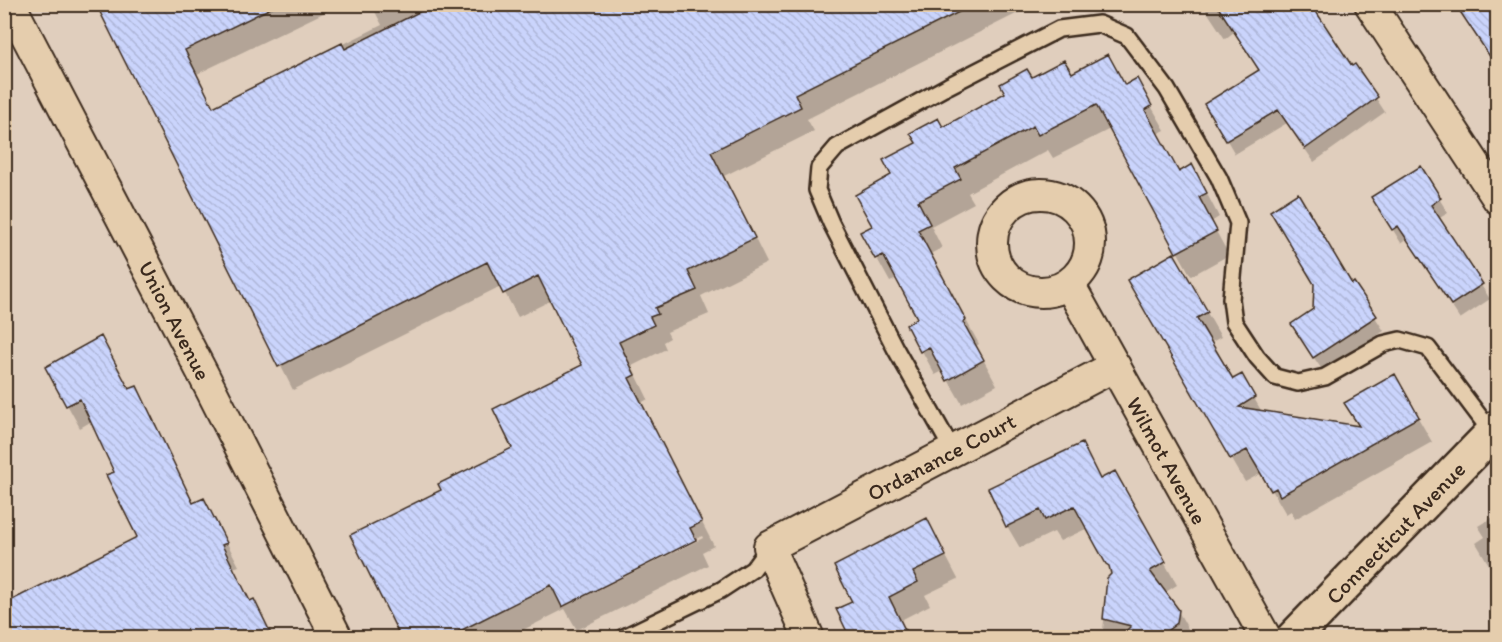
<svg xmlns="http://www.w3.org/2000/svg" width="1502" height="642" font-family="Itim,sans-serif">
<defs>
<pattern id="building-back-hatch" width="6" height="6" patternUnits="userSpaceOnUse" patternTransform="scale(1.5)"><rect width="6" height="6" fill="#cad4fc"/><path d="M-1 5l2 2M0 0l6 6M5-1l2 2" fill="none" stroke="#aeb6d8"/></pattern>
</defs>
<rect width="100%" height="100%" fill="#e0cebd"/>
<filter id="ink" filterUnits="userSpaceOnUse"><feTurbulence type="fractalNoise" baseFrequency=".0167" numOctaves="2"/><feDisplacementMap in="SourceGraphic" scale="12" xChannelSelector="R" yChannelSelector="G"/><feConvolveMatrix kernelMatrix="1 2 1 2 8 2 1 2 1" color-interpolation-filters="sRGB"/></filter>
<g filter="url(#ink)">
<path fill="#0003" fill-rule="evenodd" d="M97,4H342L197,74L214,108L382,25L371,4H1036L807,119L814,131L724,176L767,263L701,296L709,314L667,332L670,338L663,342L666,349L632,366L648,399L641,403L714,546L702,552L708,565L577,630L565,609L507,638H403L443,490L514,448L584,366L552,300L518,317L501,286L293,390ZM702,536L703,538L562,608V605Z
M1202,4H1309L1352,68L1355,66L1385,112L1314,162L1287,123L1235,154L1206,105L1260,71L1234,32L1225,39Z
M1463,4H1498V68L1459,7Z
M1071,75L1125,87L1150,104L1165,130L1157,134L1179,173L1205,190L1219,217L1211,222L1229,255L1191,276L1110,129L1053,158L1048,150L968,193L974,203L931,226L942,248L930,254L979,344L976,346L997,385L962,404L943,371L935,375L908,325L919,318L897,279L890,282L863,233L874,227L893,176L943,129L1031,79Z
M1420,168L1448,213L1438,219L1490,299L1460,319L1407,239L1401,243L1382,212Z
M1174,255L1221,337L1210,343L1232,381L1241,376L1262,412L1360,427L1394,376L1432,442L1295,519L1291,511L1286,514L1262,473L1245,482L1129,280Z
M1351,286L1375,317L1384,331L1323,371L1301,339Z
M47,368L129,391L137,387L149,410L194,504L216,522L239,566L233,568L251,602L273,638H4L139,538L116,472L92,421L80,428Z
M1082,445L1101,480L1114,473L1177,585L1164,593L1178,611L1191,634V638H1102L1109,578L1112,572L1088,528L1060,541L1054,532L1020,548L1007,526Z
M1498,514V580L1476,543L1485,537L1478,526Z
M927,520L958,579L925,595L930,605L901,620L910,638H852L854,602Z"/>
<path fill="url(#building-back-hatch)" stroke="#3b2a1e" stroke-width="1.5" d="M96,4H279L185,50L213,107L342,43L345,49L435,4H975L795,94L801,107L711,152L755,238L688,271L697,290L655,308L658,314L650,317L654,325L619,342L635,375L629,378L702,522L690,528L696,540L562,607L551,585L446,638H401L350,535L441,490L438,484L512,448L493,409L582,365L538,276L503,294L487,262L278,367Z
M1216,4H1311L1352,66L1355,64L1378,97L1305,149L1278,110L1226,141L1204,104L1259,70Z
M1455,4H1497V67Z
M1108,54L1125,85L1137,78L1152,106L1145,110L1179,172L1192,164L1207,193L1199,197L1217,231L1176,253L1096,105L1038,135L1033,126L955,168L961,179L918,201L930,224L918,230L966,320L963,322L984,360L947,381L929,347L920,352L906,325L917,318L883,255L875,259L860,232L872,226L855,195L891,175L883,160L916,143L910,133L938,118L943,127L1005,93L1000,84L1027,69L1032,77L1064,60L1072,73Z
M1421,166L1441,198L1431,205L1483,284L1451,305L1398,226L1392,230L1371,197Z
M1298,193L1352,284L1354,282L1377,316L1313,358L1291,324L1313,309L1314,284L1270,211Z
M1174,253L1208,312L1197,318L1233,379L1242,374L1255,397L1239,407L1359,426L1344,403L1395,374L1419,417L1280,496L1276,488L1271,491L1247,450L1230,459L1127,280Z
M101,336L129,389L137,386L193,503L204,498L227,543L222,545L250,601L254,599L273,638H4V604L137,537L106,475L114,472L80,399L66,406L45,367Z
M1082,443L1100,479L1115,471L1166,562L1150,571L1179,610L1177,623L1158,638H1119L1131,626L1103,619L1107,578L1111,574L1109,566L1106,564L1074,506L1045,520L1040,510L1006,527L988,488Z
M927,518L946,556L913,572L918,582L889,597L909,638H850L836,609L852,602L834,566Z"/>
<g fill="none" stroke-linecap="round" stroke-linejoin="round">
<g stroke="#3b2a1e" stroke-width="20">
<path id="lane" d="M953,451L895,348L831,223L817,190L819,168L837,147L948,86L1059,29L1099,24L1127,36L1167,89L1219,178L1238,223L1231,299L1234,322L1257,357L1275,377L1298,383L1325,377L1383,344L1400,340L1428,348L1492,433
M622,638L721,590L753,569L769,547"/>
</g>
<g stroke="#3b2a1e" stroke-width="34">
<g id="street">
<path id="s1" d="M10,4L204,376L337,638"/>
<path d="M1370,4L1498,199"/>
<circle cx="1041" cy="243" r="49"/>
<path id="s2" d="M1069,284L1266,638"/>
<path id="s3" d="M809,638L769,547L1115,366"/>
</g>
</g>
<g stroke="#3b2a1e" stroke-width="38">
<g id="secondary">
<path id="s4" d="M1293,638L1498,427"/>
</g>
</g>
<use href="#lane" stroke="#e5cdad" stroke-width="15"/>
<use href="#street" stroke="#e5cdad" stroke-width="30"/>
<use href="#secondary" stroke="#e5cdad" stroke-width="33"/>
</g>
</g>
<g text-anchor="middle" stroke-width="5" stroke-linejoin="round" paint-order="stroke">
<g font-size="22" fill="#3b2a1e" stroke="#e5cdad">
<text dy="8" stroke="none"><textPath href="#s1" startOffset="357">Union Avenue</textPath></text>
<text dy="8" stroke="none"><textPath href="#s3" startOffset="294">Ordanance Court</textPath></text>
<text dy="8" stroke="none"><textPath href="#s2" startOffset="202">Wilmot Avenue</textPath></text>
<text dy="8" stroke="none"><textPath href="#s4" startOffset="147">Connecticut Avenue</textPath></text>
</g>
</g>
<rect width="1502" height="642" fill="none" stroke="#e5cdad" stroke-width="24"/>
<rect x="12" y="12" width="1478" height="618" fill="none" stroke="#3b2a1e" stroke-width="2" filter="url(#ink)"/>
</svg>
